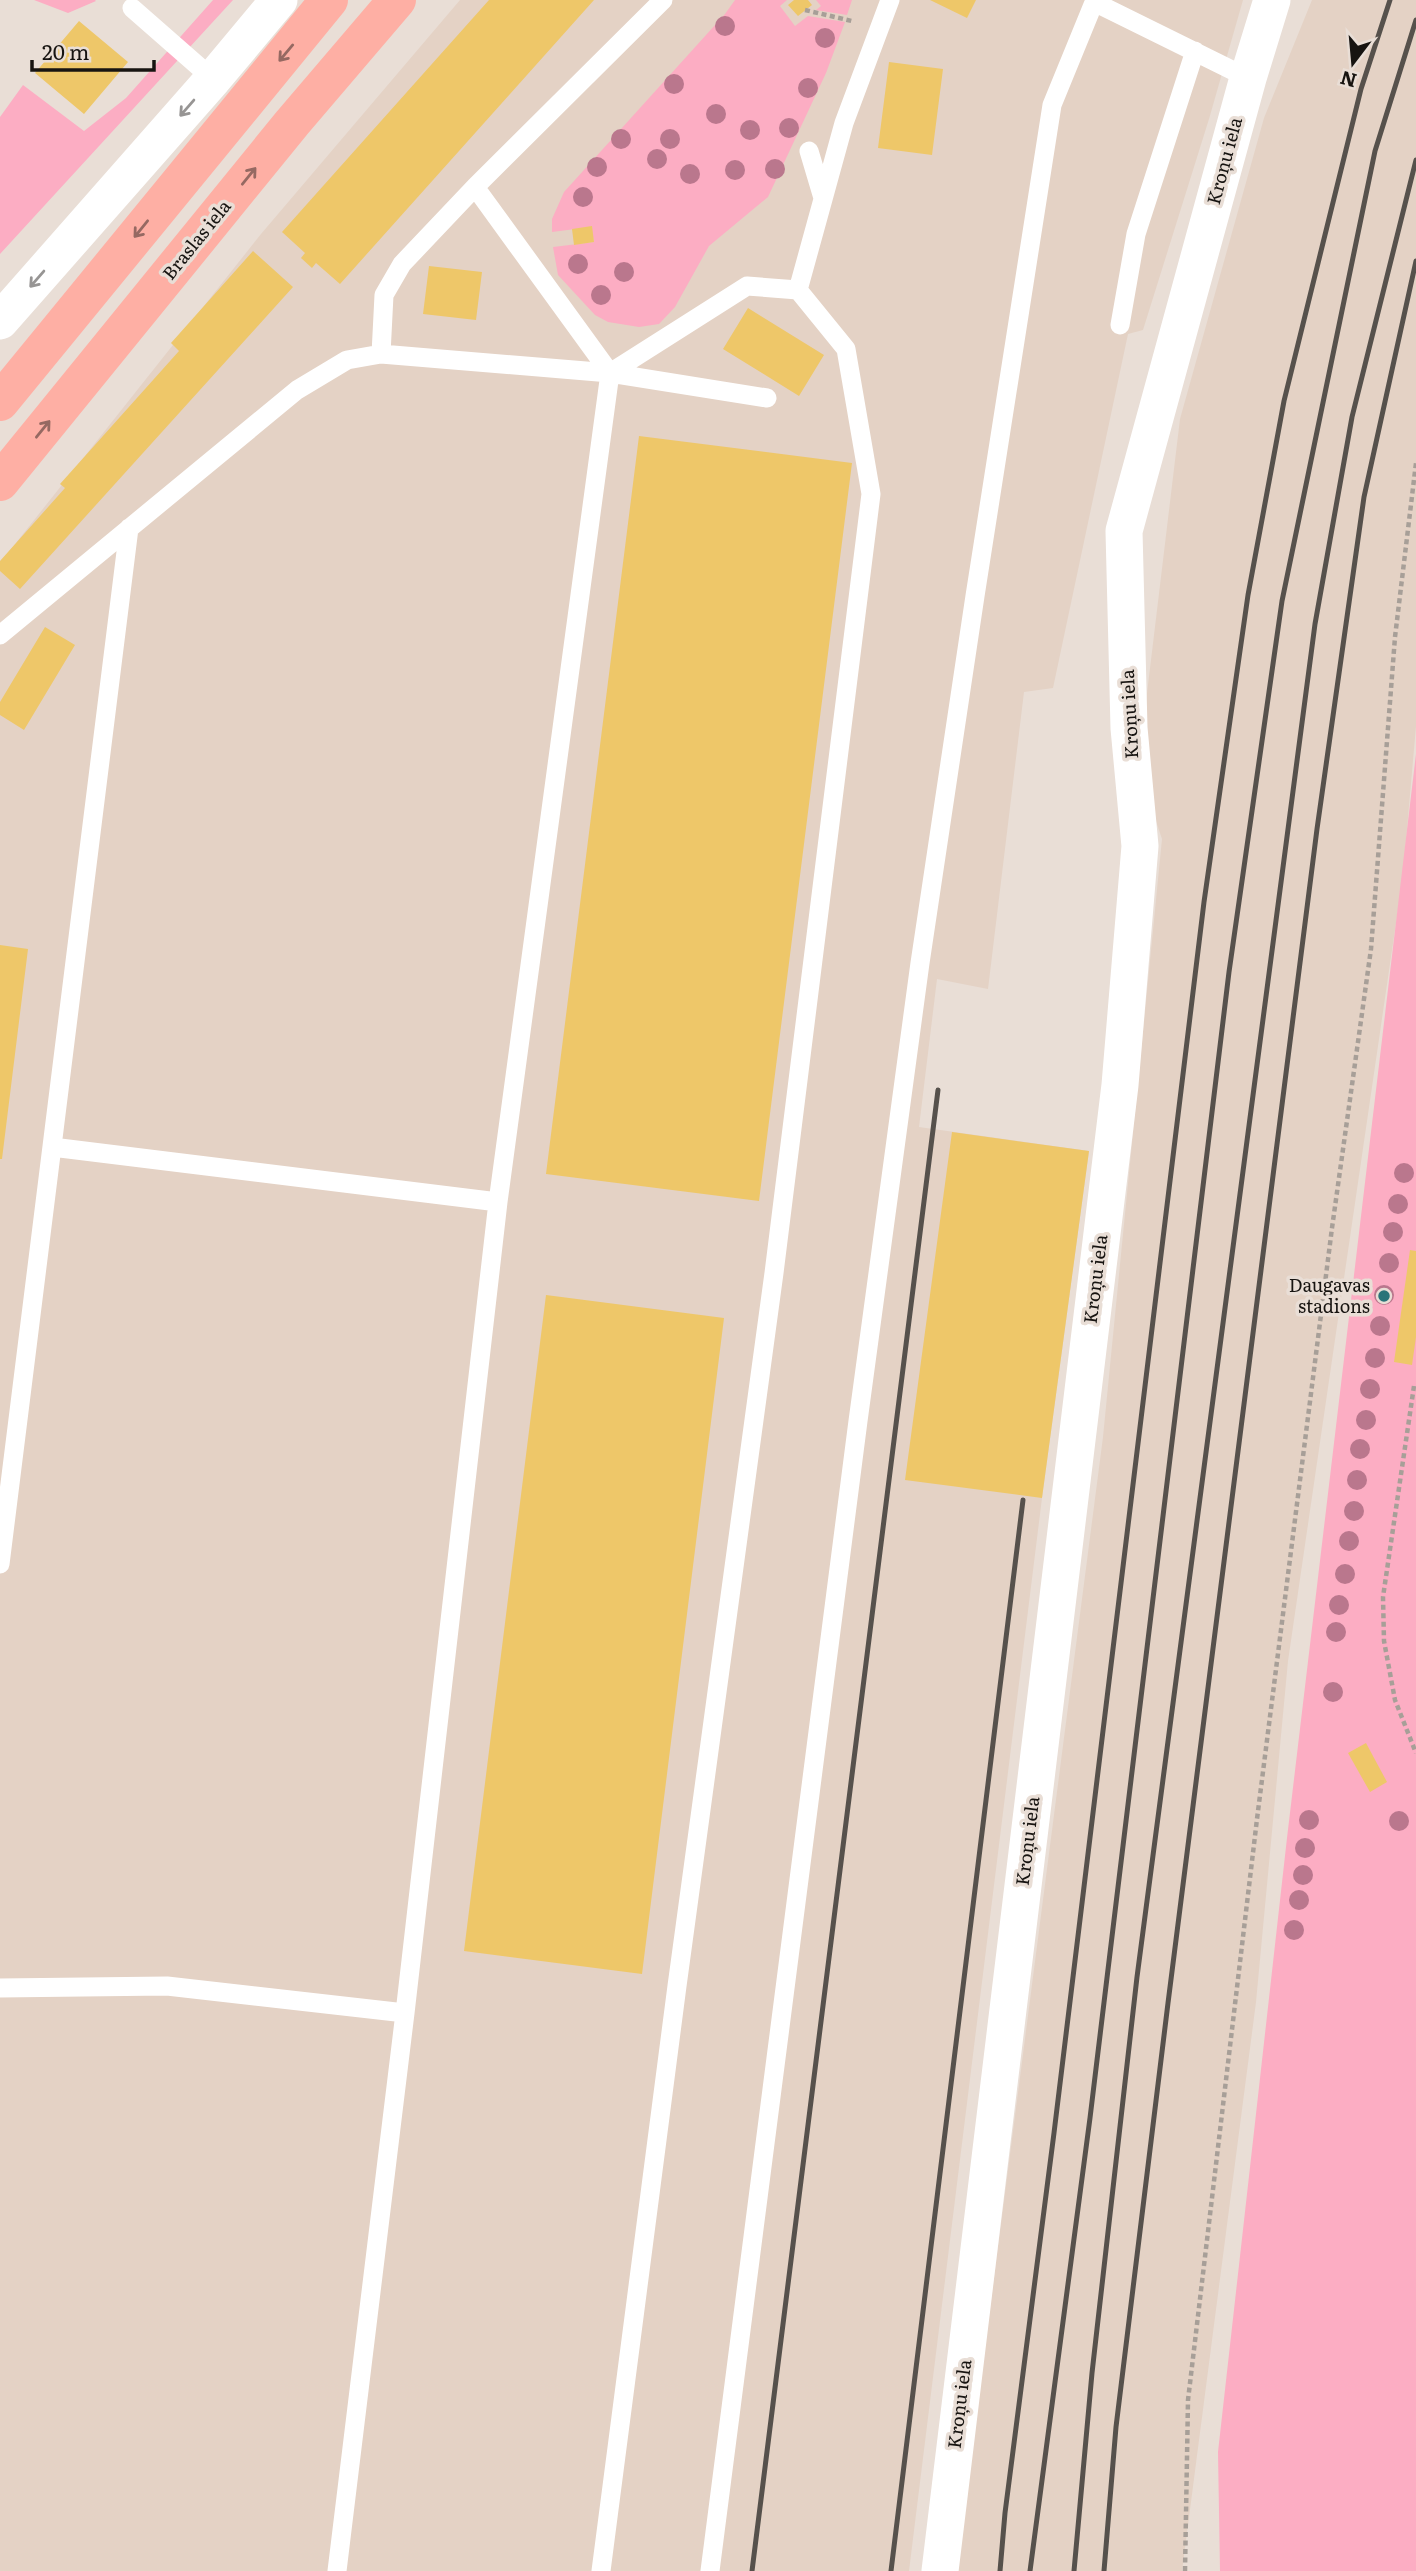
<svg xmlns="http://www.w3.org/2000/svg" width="1416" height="2571" font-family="Literata,serif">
<rect width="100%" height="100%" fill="#e9ded6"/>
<path fill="#e4d2c5" d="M460,0H1243L1209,119L1143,330L1128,334L1053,688L1024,692L988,989L937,979L919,1127L1089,1151L1042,1498L909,2571H0V563L261,234Z
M1312,0H1416V726L1403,875L1288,1661L1256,2002L1182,2571H956L1103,1437L1162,839L1138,768L1180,419L1264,118Z"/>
<path fill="#fcadc3" d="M34,0H95L96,1L68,13Z
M213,0H233L0,254V117L23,85L84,131L126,98Z
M735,0H787L780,6L795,26L808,16L845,22L826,73L768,197L709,246L675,307L659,324L639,327L608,322L595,315L558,275L553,247L594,242L591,227L552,232V219L564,192L725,14Z
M816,0H852L847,15L816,10L821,6Z
M1416,754V2571H1220L1218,2452L1287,1838Z"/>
<path fill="#eec769" d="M489,0H594L340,284L316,263L312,268L301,258L305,253L282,232Z
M794,0H808L812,5L798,16L788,5Z
M930,0H976L967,18Z
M79,21L128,62L84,114L35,73Z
M889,62L943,69L932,155L878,148Z
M592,226L594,242L574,245L572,229Z
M253,251L293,287L20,589L0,571V561L65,488L60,484L179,351L171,343Z
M429,266L482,272L476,320L423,314Z
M748,308L824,355L799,396L723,349Z
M639,436L852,463L759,1201L546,1174Z
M45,627L75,645L24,730L0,715V702Z
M0,945L28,949L2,1159H0Z
M952,1132L1089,1151L1042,1498L905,1480Z
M1410,1250L1416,1251V1337L1412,1365L1394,1362Z
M546,1295L724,1318L642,1974L464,1951Z
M1366,1743L1387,1782L1370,1792L1348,1753Z"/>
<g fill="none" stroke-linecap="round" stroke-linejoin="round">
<path stroke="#a79f98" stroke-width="4.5" stroke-dasharray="5 3.5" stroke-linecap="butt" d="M805,10L852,21
M1414,1386L1383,1597L1384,1641L1395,1700L1416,1753
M1185,2571L1188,2400L1257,1819L1332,1228L1371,949L1395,637L1416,463"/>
<path stroke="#fff" stroke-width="19" d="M1094,2L1248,78
M132,8L213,79
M809,151L823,198
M1120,325L1136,234L1195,51
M381,354L610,373L767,398
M610,373L747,286L798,290
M0,635L297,390L347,360L381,354L384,295L402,264L475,187L663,0
M52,1147L498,1202
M0,1564L129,528
M0,1988L167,1986L405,2013
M337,2571L405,2013L498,1202L610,373L475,187
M601,2571L677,1986L774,1273L871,494L846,349L798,290L844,123L890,0
M710,2571L858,1421L920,963L975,596L1052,105L1095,0"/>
<path stroke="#fff" stroke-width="37" d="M0,321L213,79L279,0
M940,2571L1120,1085L1140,846L1129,728L1124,531L1248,78L1272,0"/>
<path stroke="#feafa4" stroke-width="38" d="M0,402L329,0
M0,482L292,123L397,0"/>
<path stroke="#56514c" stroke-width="5" d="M752,2571L938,1090
M891,2571L1023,1500
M1000,2571L1005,2513L1054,2133L1204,902L1248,595L1284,401L1361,89L1390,0
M1030,2571L1090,2118L1229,972L1282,601L1375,151L1416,20
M1074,2571L1092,2373L1137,1977L1315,624L1352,417L1416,160
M1104,2571L1116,2427L1168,2003L1317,829L1364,497L1416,261"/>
</g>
<g fill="#ba778d">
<circle cx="725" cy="26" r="10"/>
<circle cx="825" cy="38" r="10"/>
<circle cx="674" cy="84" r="10"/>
<circle cx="808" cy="88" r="10"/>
<circle cx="716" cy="114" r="10"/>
<circle cx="789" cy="128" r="10"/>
<circle cx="750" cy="130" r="10"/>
<circle cx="621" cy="139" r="10"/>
<circle cx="670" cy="139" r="10"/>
<circle cx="657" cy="159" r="10"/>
<circle cx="597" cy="167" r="10"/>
<circle cx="775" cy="169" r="10"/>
<circle cx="735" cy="170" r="10"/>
<circle cx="690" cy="174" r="10"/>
<circle cx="583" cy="197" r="10"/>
<circle cx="578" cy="264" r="10"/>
<circle cx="624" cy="272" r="10"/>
<circle cx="601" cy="295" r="10"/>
<circle cx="1404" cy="1173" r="10"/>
<circle cx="1398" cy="1204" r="10"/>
<circle cx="1393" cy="1232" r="10"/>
<circle cx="1389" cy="1263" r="10"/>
<circle cx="1384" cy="1295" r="10"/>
<circle cx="1380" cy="1326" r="10"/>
<circle cx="1375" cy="1358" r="10"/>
<circle cx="1370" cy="1389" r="10"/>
<circle cx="1366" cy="1420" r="10"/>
<circle cx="1360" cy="1449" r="10"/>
<circle cx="1357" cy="1480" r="10"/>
<circle cx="1354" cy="1511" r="10"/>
<circle cx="1349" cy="1541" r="10"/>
<circle cx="1345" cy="1574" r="10"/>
<circle cx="1339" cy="1605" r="10"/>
<circle cx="1336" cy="1632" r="10"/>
<circle cx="1333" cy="1692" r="10"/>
<circle cx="1309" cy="1820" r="10"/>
<circle cx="1399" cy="1821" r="10"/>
<circle cx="1305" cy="1848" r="10"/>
<circle cx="1303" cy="1875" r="10"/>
<circle cx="1299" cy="1900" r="10"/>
<circle cx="1294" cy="1930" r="10"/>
</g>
<defs><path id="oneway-shaft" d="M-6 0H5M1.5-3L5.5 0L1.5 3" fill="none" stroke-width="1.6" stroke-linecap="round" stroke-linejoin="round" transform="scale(1.75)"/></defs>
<g stroke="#966962">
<use href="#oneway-shaft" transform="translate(286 53) rotate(130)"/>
<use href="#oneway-shaft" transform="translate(249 176) rotate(-51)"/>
<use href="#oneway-shaft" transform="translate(141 229) rotate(129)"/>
<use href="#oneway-shaft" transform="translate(43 429) rotate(-51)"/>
</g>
<g stroke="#979594">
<use href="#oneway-shaft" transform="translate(187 108) rotate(131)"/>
<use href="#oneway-shaft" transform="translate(37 279) rotate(131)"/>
</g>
<circle fill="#297378" stroke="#e9ded6" stroke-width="2.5" cx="1384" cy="1296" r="7"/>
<g text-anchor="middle" stroke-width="7" stroke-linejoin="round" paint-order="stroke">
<g font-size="18" fill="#171411" stroke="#e9ded6">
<text transform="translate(1225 161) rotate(-75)" y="6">Kroņu iela</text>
<text transform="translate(197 240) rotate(-51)" y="6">Braslas iela</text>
<text transform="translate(1130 714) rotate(-93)" y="6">Kroņu iela</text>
<text transform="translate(1096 1279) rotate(-83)" y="6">Kroņu iela</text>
<text transform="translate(1028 1841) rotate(-83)" y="6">Kroņu iela</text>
<text transform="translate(960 2404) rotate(-83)" y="6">Kroņu iela</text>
</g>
<g font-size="18" fill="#171411" stroke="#e9ded6" text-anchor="end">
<text x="1370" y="1292">Daugavas<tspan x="1370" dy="21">stadions</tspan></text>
</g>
</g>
<g transform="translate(1353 63) rotate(196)" stroke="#e9ded6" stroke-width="5" paint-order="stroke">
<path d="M0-5L12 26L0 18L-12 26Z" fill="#171411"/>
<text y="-10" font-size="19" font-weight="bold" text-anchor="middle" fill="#171411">N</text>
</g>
<path d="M32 60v10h122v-10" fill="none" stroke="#171411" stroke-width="3.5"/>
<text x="42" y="60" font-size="21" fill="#171411" stroke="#e9ded6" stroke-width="5" paint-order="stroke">20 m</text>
</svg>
